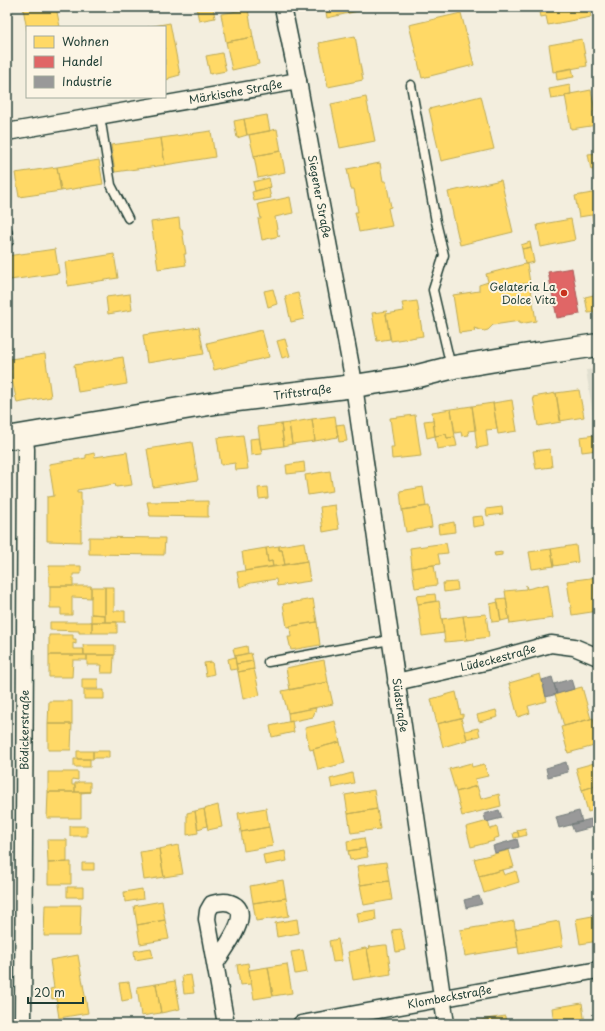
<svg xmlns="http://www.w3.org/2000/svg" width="605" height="1031" font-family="'Playpen Sans',sans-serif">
<rect width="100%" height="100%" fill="#f3eede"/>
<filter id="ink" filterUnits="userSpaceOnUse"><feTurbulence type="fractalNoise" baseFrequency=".025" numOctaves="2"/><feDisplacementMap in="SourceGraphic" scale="8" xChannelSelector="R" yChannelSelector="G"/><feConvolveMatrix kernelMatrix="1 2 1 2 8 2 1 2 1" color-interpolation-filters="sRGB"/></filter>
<g filter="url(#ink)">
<path fill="#e1dfd0" d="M598,369V448L586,370Z"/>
<path fill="#ffd966" stroke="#bcaa57" d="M27,7H56L60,27H27V30L23,8Z
M196,7H213L215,18L199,21Z
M325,7H376L327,18Z
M539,7H589L591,17L548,25L546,16L541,17Z
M248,9L253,37L226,42L221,14Z
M461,13L474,65L422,78L409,25Z
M170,23L180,75L169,78V79L165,80V27H148Z
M355,36L363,80L328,87L319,43Z
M253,37L259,64L232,70L226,42Z
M582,39L587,66L553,72L549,45Z
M222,53L226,71L210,74L206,56Z
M572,68L574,77L557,80L556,71Z
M570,85L571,94L565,95V97L551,99L549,89Z
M591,90L595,111L593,112L595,124L597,125L571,129L565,95Z
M481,96L494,149L441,161L429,109Z
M366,97L375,141L340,148L331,104Z
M267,115L270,131L247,135L244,119Z
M244,119L247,135L237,138L234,121Z
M277,129L281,151L254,156L249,135Z
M211,131L215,157L165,165L161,138Z
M161,138L165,165L115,172L111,145Z
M281,151L285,172L258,178L254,156Z
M598,153V186L597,187L593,169L591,170L588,154Z
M99,160L103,184L61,191L57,167Z
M380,163L383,181H386L391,207L388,208L392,226L359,232L355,212H358L354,189H351L347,169Z
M57,167L61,191L19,197L15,173Z
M269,178L271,187L255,191L253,182Z
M501,180L513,232L460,245L448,192Z
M271,187L269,189L271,198L254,201L252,192Z
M598,192V214L579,217L575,196Z
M290,197L293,213L275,217L278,236H280L262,240L258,219H261L258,204Z
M598,214V220L593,221L592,215Z
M179,218L180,229H182L186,254H184L186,265L158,269L151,222Z
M571,219L575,240L541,247L537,225Z
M530,242L531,247L522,249L521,245Z
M531,247L534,262L525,264L522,249Z
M55,249L59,273L10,280L7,256Z
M114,254L118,278L68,286L65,262Z
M525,264H527L530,283L490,289L486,274Z
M488,282L490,289L530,283L536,321L520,324V321L493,325L488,330L484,331L474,328L475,331L459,333L453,295L479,291V285Z
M273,289L277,304L268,307L264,291Z
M298,293L304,319L291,322L285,296Z
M130,294L132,310L108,314L106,297Z
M598,294V312L588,313L585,297Z
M417,301L423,336L391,341L386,314L404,311L402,303Z
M387,311L386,314L390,339L377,341L372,313Z
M199,327L204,354L147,363L143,335Z
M262,330L269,357L214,370L207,343Z
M285,339L290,356L282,358L277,341Z
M45,354L51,397L17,403L10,370L12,369L10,359Z
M123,357L127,384L78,392L74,365Z
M579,390L584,417L560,421L556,393Z
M556,393L561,422L538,426L533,397Z
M512,400L517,431L498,434L493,403Z
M493,403L497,429L486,430L488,446L477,448L472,406Z
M472,406L476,430L468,431L469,435L462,436L461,432L455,433L451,409Z
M451,409L455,437L447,438L446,434L435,436L432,412Z
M415,415L421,456L392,459L391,447H394L390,418Z
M335,416L338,437L315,441L312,419Z
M312,419L315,441L292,444L289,423Z
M433,420L435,436L427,438L424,421Z
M289,423L292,444L284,446L281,424Z
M281,424L284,446L261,449L258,427Z
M344,424L347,441L339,442L336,425Z
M446,434L447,438L455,437L457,446L437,449L435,436Z
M243,435L248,469L236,470L235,463L221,465L217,438Z
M595,435L598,450L582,452L580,437Z
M259,438L262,454L251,455L250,439Z
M192,442L198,480L153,487L147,449Z
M550,449L552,467L536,469L533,451Z
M127,452L132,485L116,487L115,484L77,490V492H81V542L47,541V497L54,496L49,464L86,458V455L94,453L95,457Z
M304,462L305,472L287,474L286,465Z
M330,471L333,491L308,495L305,475Z
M267,487L268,498L259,499L258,488Z
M423,487L426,506L402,510L400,491Z
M208,501V517L150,516L147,502Z
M335,505L339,529L323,532L320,507Z
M429,506L432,527L406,532L402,510Z
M502,507L503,514L487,516L486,509Z
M483,516L485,525L473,527L472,517Z
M454,522L455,532L439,534L438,525Z
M89,537L165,538L164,555L89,554Z
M304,542L307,561L285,565L282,550H279V546Z
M446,543L448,553L438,554L440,564L412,568L410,548Z
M576,545L578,562L554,566L551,549Z
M279,546V550H282L285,565L273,567L272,561L268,562L266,548Z
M266,548L268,562L272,561L273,567L245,571L242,552Z
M551,549L554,566L532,569L529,552Z
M502,552V555L495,556L494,553Z
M307,561L310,581L277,586L276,579L251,583L240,587L237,572Z
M434,565L437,585L415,588L412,568Z
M49,566H81V574H73V586H49Z
M598,577V611L572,615L567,581Z
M457,582L458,590L444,592L443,583Z
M548,584L553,618L510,624L505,591L526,589V585L527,589Z
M50,586H91V598L72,597V615H61V608H50Z
M91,587H105V615L91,614Z
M105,587H114V611H125V622H105Z
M435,594L436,601L418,604L416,596Z
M506,598L509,619L501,621L497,599Z
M313,599L317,622L287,627L283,604Z
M439,601L444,633L422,636L418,604Z
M498,602L501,621L492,622L490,604Z
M91,614L105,615V622H91Z
M486,614L489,637L467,640L463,616Z
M463,616L467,640L445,642L442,619Z
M50,622H92V633H79V631L50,630Z
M92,622H117V633H92Z
M317,622L320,645L291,650L288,637H291L290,626Z
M49,635H73V639H76V644L73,643V649H84V655H49Z
M83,645H115V655H84Z
M247,646L248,653L235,656L233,649Z
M251,653L253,661L236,664L235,656Z
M49,655H87V660H73L72,677H49Z
M87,655H114L113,673H101L102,665H87Z
M235,657L237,669L230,670L228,659Z
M324,660L328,682L290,690L286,668Z
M253,661L254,669L238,672L236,664Z
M212,662L214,674L206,676L204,663Z
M254,669L260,695L243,699L238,672Z
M540,674L547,701L528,706L530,713L518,717L509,683Z
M82,679H98V689H82Z
M328,682L333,704L288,713L282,691Z
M582,687L591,719L564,726L555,694Z
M84,690H104V699H84Z
M456,692L461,715L463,714V717L437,724L431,699Z
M49,701H72V724H48Z
M316,708L313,717L289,722L288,713Z
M496,710L498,717L479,722L477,715Z
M461,718L467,740L443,747L437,724Z
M593,718L598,735V745L568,753L561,727Z
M292,721L294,732L272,737L270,726Z
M335,721L340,742L310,750L305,728Z
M48,724H72L71,750H48Z
M478,728L480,736L467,739L465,731Z
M340,742L345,763L318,770L313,749Z
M77,751H93V759H77Z
M93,751H109V758H93Z
M74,759H90V767H74Z
M598,762V785L582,790L576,768Z
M471,763L472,767L484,764L488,776L475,779L477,786L456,792L449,769Z
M48,772H78V780L72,779V785H75V792H48Z
M352,773L354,783L332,788L330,779Z
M78,782H90V792H75V783H78Z
M598,785V809L588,812L582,790Z
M477,786L481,799L499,794L501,806L462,816L456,792Z
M374,790L377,809L348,814L345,795Z
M48,792H90L81,793V818H47Z
M218,805L222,827L208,830L204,809Z
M266,808L269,827L241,832L238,813Z
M204,809L207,826L198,829L195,811Z
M377,809L380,829L351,833L348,814Z
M195,811L198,833L187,835V813Z
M488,821L490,829L497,827L499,837L493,839L494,841L471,847L466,827Z
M70,826H87V836H70Z
M269,827L273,846L244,851L241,832Z
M525,828L527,835L519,837L517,830Z
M518,832L519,837L514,838L513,833Z
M364,838L366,848L348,851L347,841Z
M47,840H67V862L48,863Z
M178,845L183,874L164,877L159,849Z
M366,848L368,857L350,860L348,851Z
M159,849L164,877L144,880L140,852Z
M509,850L514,867L479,876L474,859Z
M285,851L287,861L265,865L263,855Z
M71,862V884H48V863Z
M386,862L389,881L360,885L357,866Z
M82,863H94V870H82Z
M502,870L504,875L516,871L519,882L484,893L479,876Z
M283,880L286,898L253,903L250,886Z
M389,881L392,900L364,905L360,885Z
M67,887H83V897H67Z
M142,889L143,899L125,902L124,892Z
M286,898L289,916L256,921L253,903Z
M162,901L165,920L137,925L134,906Z
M45,905H81L80,936H44Z
M375,910L376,920L359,923L357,913Z
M598,915V941L580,944L576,919Z
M297,919L299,933L277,937L275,923Z
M165,920L169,939L140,944L137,925Z
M514,921L518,947L465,956L460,930Z
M559,921L563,946L519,954L515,929Z
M401,929L405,950L396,952L392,930Z
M338,939L342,961L333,962L329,941Z
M384,945H387L391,974L372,977L367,949L370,948L369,947Z
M151,948L153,957L135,960L134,951Z
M365,948L367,949L372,977L353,980L348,952Z
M303,950L307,972L295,974L291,952Z
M78,955L88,1013L59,1018L56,998L52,999L50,989L54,988L50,960Z
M248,963L251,984L240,985L237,965Z
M287,964L292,993L273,996L268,967Z
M268,967L273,996L254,999L249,970Z
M191,975L194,993L184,994L182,976Z
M175,981L180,1009L161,1013L156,984Z
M129,982L132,999L122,1001L119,983Z
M156,984L161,1013L141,1016L137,987Z
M582,1003L585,1024H554L552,1008Z
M505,1016L506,1024H475L474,1021Z"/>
<path fill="#e06666" stroke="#a65a57" d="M572,268L580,314L557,318L548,272Z"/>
<path fill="#999" stroke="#747d7b" d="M552,677L557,694L546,697L542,680Z
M571,679L574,689L557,694L554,684Z
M566,762L568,772L548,777L546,768Z
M499,810L502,818L486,822L484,814Z
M579,811L582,822L559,828L556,817Z
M591,819L593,827L574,832L571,824Z
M517,839L519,847L495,853L493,846Z
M479,896L482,904L466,908L464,900Z"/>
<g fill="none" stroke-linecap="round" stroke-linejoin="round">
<g stroke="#1f3d34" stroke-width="11">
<path id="lane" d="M411,85L436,222L444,255L433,290L451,367
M100,116L111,185L128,218
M7,230L9,241
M268,662L390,640"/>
</g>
<g stroke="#1f3d34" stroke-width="19">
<g id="street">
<path id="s1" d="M283,7L298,81L352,372L446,1024"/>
<path id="s2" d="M7,132L298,81"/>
<path id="s3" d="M396,682L485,662L551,644L574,647L598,657"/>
<path d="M215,964C222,952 250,918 236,906C228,900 220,902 212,904L208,911L207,919L226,1024"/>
<path id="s4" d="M23,1024L26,449L24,435"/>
<path id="s5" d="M301,1024L598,970"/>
</g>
</g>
<g stroke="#1f3d34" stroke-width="25">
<g id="secondary">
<path id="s6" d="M7,438L221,402L354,386L418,376L454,367L502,359L598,345"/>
</g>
</g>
<use href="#lane" stroke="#fcf5e5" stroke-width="8"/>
<use href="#street" stroke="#fcf5e5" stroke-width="16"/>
<use href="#secondary" stroke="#fcf5e5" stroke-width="22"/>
</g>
</g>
<circle fill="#c8321e" stroke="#fcf5e5" stroke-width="1.5" cx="564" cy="293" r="4"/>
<g text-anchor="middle" stroke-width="4" stroke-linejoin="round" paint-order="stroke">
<g font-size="11" fill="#1f3d34" stroke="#fcf5e5">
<text dy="4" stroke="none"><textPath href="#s2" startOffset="232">Märkische Straße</textPath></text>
<text dy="4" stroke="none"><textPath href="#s1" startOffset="193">Siegener Straße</textPath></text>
<text dy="4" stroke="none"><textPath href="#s6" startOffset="299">Triftstraße</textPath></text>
<text dy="4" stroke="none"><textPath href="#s3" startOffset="105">Lüdeckestraße</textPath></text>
<text dy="4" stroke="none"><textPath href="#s1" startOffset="708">Südstraße</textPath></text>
<text dy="4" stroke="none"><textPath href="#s4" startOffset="294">Bödickerstraße</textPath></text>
<text dy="4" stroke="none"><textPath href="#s5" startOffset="151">Klombeckstraße</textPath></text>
</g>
<g font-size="11" fill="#1f3d34" stroke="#fcf5e5" text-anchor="end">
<text x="556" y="291">Gelateria La<tspan x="556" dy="13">Dolce Vita</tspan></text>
</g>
</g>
<rect width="605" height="1031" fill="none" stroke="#fcf5e5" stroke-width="24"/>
<rect x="12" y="12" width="581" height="1007" fill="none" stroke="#1f3d34" stroke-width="1.5" filter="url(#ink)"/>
<rect x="26" y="26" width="140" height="72" fill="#fcf5e5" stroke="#a4ab9e"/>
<rect x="34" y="36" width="20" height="12" fill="#ffd966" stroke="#a4ab9e"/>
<text x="62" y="46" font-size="12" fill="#1f3d34">Wohnen</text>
<rect x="34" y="56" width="20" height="12" fill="#e06666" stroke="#a4ab9e"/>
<text x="62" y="66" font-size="12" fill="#1f3d34">Handel</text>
<rect x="34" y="76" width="20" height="12" fill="#999999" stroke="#a4ab9e"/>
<text x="62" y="86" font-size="12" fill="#1f3d34">Industrie</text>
<path d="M28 997v6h55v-6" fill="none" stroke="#1f3d34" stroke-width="2"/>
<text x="34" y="997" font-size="12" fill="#1f3d34" stroke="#fcf5e5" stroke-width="3" paint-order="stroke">20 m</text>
</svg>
